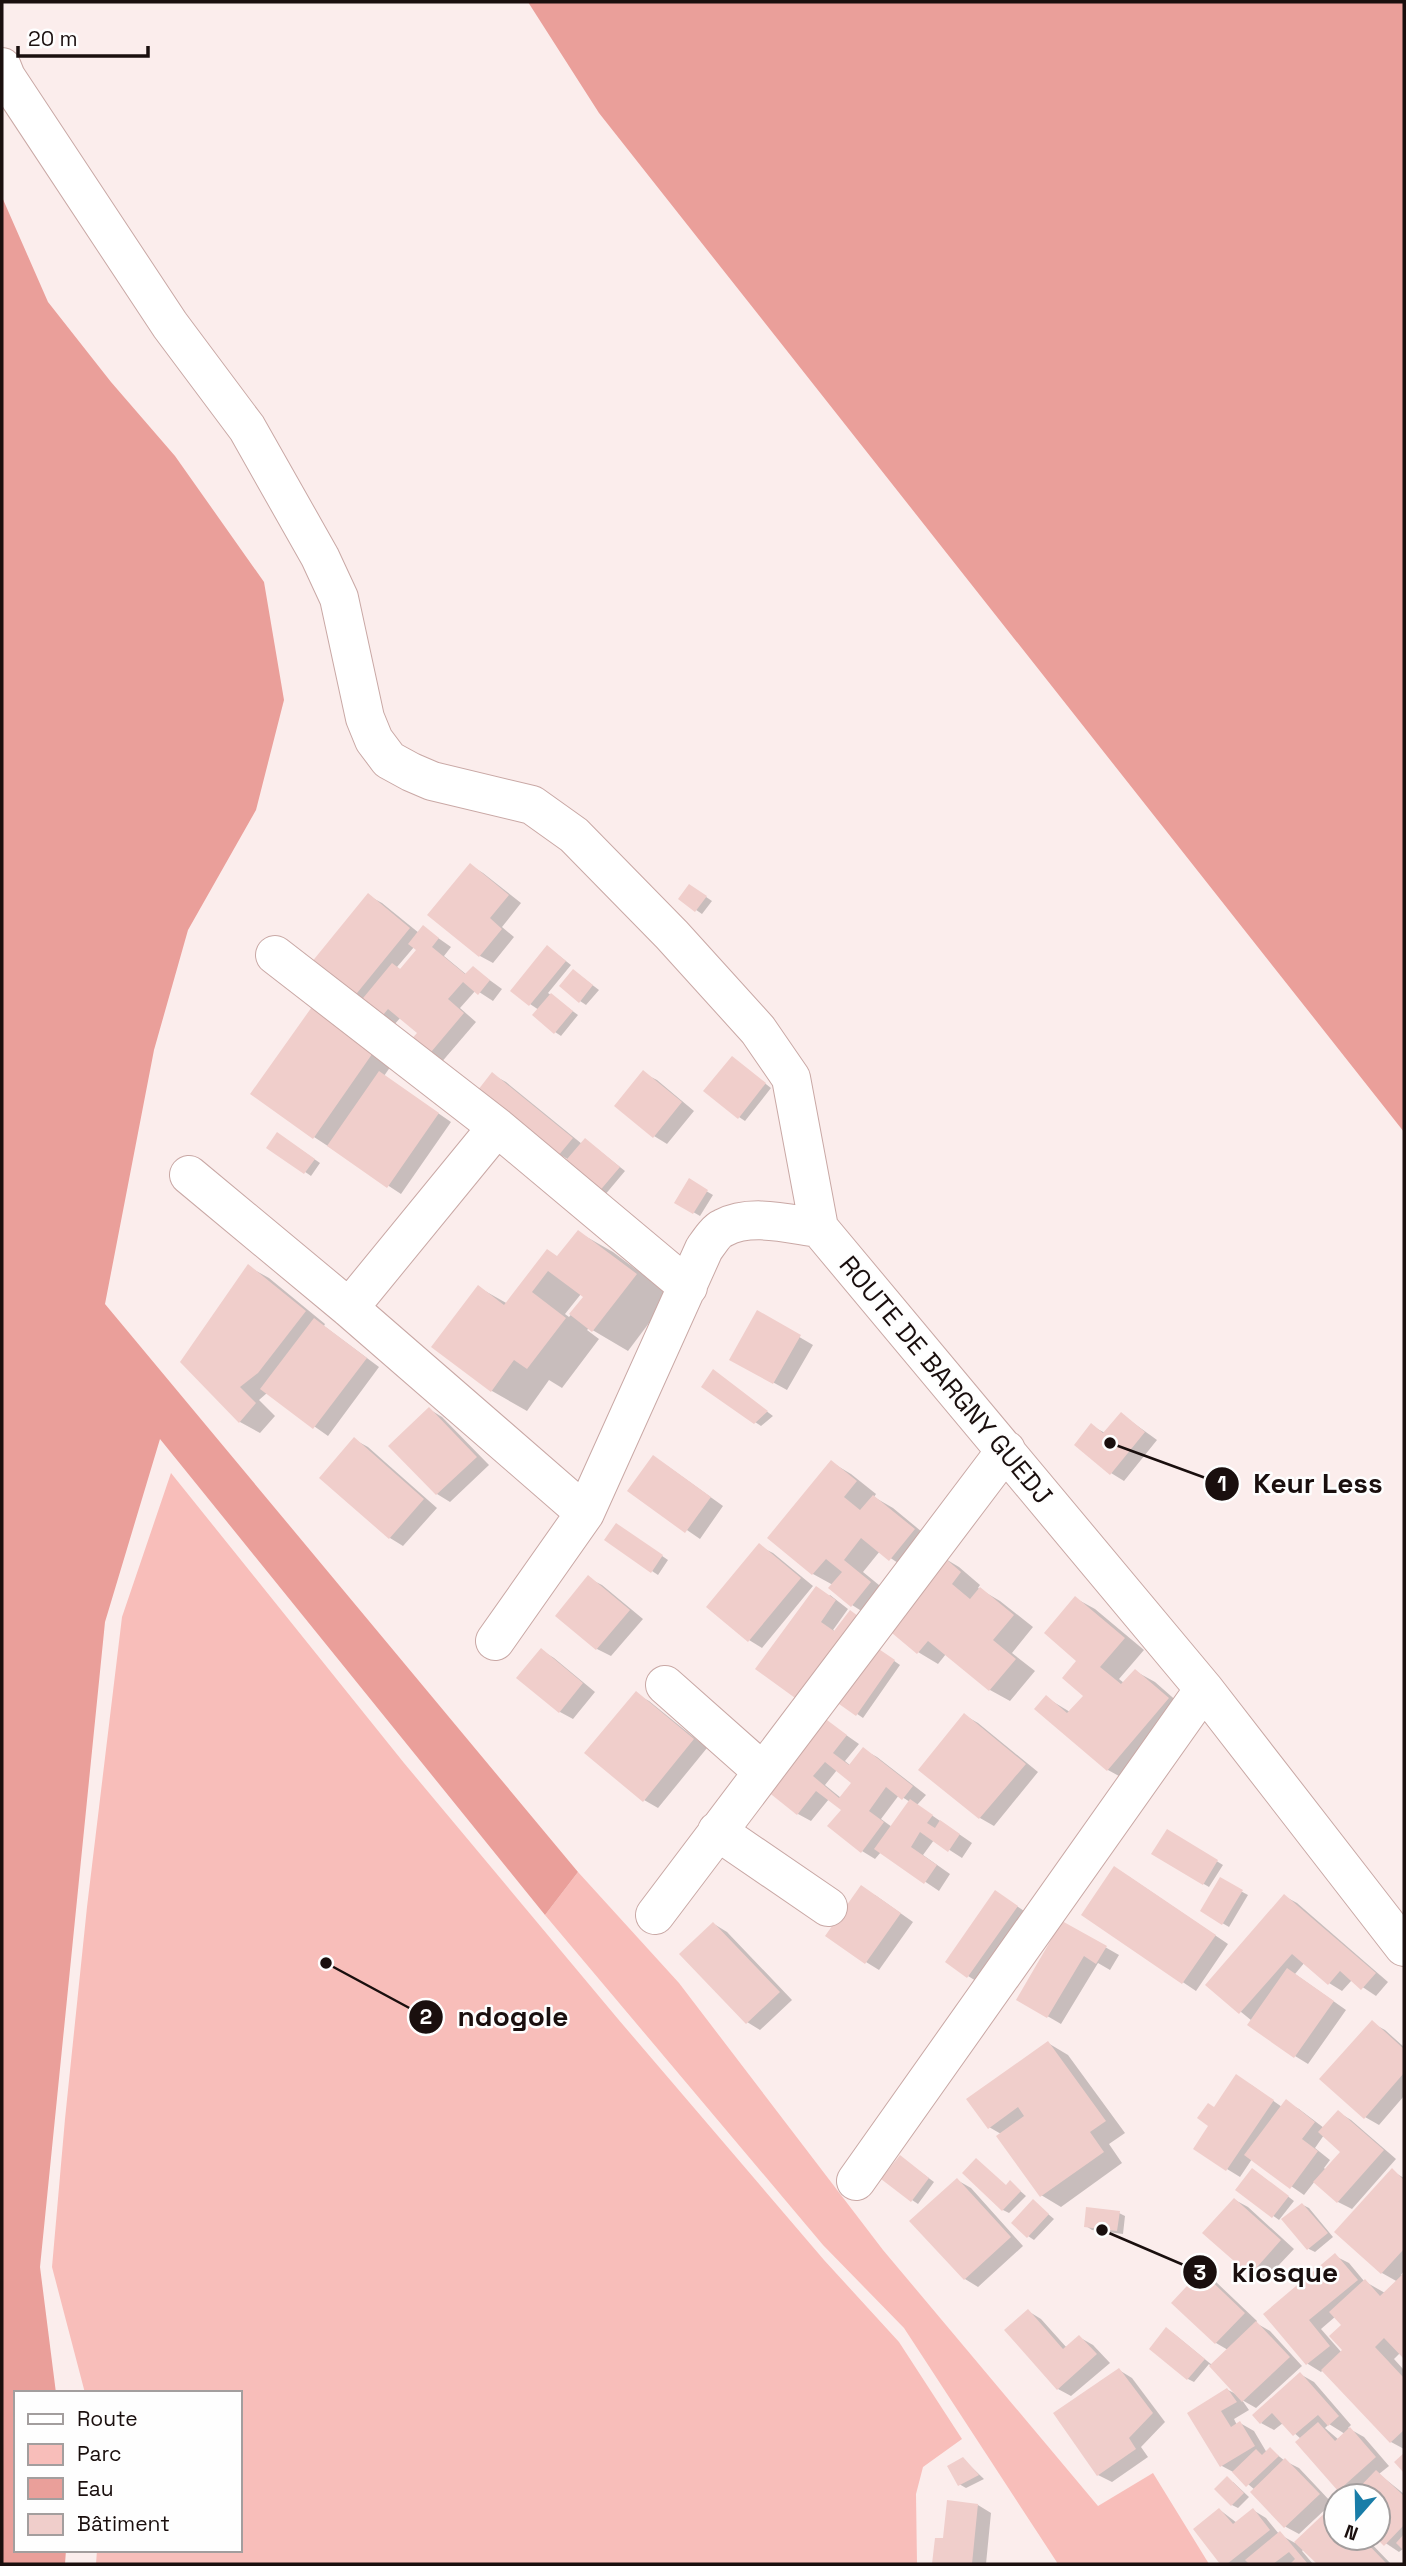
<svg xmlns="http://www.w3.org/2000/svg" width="1406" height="2566" font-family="'Space Grotesk',sans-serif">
<rect width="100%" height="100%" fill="#fbedec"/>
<path fill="#f8beba" d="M171,1473L404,1763L618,2019L824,2260L899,2342L962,2439L923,2467L916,2494L917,2564H96L97,2550H240V2393H85L52,2267L65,2119L87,1907L122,1617Z
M578,1872L679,1983L883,2250L1098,2506L1153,2473L1209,2564H1058L904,2328L823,2245L545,1915Z"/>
<path fill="#ea9f9a" d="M528,2H1404V1132L599,113Z
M2,197L48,302L111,382L175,456L264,582L284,700L256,810L188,930L154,1050L105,1304L578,1872L545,1915L160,1439L105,1622L40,2267L56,2393H16V2550H66L65,2564H2Z"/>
<path fill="#0003" fill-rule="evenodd" d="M470,865L483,873L521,903L502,927L514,937L493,963L480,956Z
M696,890L712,901L702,914L680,899Z
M369,896L382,903L419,933L424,928L451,947L444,956L467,975L473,968L502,989L493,1001L476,990L460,1008L476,1022L440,1064L427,1057L420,1033L401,1017L393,1026L354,996ZM414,947L418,950L401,970L397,967Z
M553,951L571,965L548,993L578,1015L561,1036L555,1032L539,1010L530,1004Z
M574,971L599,990L586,1005L580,1001Z
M315,1006L395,1060L384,1076L451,1122L401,1194L314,1137Z
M733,1058L771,1088L745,1121L739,1117Z
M643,1073L657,1080L694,1111L667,1144L654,1136Z
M493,1075L506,1082L582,1144H591L625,1171L604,1196L569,1160L559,1154Z
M284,1138L320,1163L311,1176L269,1147Z
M689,1181L713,1195L700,1216L676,1202Z
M578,1232L613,1252L670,1295L628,1351L589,1328L587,1330L599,1339L562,1388L549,1380L527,1411L492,1391L478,1287L508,1304L558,1257ZM581,1294L585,1297L569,1317L565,1314Z
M249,1267L269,1278L325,1324L324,1326L379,1367L328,1436L267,1393L259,1400L275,1416L260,1433L240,1422L182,1362Z
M758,1313L813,1345L787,1390L731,1359Z
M719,1375L773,1416L761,1426L755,1422Z
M429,1409L442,1417L489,1465L450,1502L437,1494L390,1446Z
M1121,1414L1157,1440L1124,1481L1111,1473L1092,1426L1105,1433Z
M355,1440L368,1447L437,1508L403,1546L390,1538Z
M831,1462L851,1474L876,1494L874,1497L893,1508L933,1541L910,1571L880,1551L863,1572L890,1594L871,1617L852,1605L833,1585L813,1574Z
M666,1465L723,1506L700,1539L629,1490Z
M623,1529L668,1560L658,1575L652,1571Z
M759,1546L773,1553L813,1586L762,1648L749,1640Z
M939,1555L959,1567L980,1585L978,1588L1000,1601L1033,1627L1012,1653L1035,1671L1010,1701L990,1690L946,1654L938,1664L918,1652Z
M588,1578L602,1585L643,1619L611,1656L597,1649L557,1616Z
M830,1595L848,1609L833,1630L836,1632L864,1620L757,1669Z
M1075,1598L1095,1609L1144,1650L1119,1679L1124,1683L1135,1671L1155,1682L1188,1711L1128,1781L1108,1770L1037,1709L1047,1698L1070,1712L1085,1695L1079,1661Z
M877,1649L900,1665L863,1718L834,1698Z
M541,1650L554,1658L595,1692L573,1719L560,1712Z
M636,1694L649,1701L707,1748L658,1808L644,1800L587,1753Z
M964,1715L978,1723L1038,1772L994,1826L980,1818L920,1769Z
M819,1716L859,1744L845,1761L851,1766L864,1750L877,1757L926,1795L917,1805L972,1843L962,1858L934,1840L923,1855L950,1874L939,1891L881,1852L875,1859L862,1851L843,1810L829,1799L811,1821L798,1814ZM837,1770L853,1783L841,1798L825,1785ZM899,1795L910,1802L892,1827L881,1819Z
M1167,1831L1223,1865L1209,1887L1153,1854Z
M1128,1876L1228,1944L1196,1991L1083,1915Z
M1220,1880L1248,1895L1229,1927L1202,1911Z
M875,1895L913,1922L879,1970L866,1962Z
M1284,1896L1297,1903L1388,1982L1376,1996L1352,1980L1342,1991L1329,1983L1305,1962L1295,1974L1346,2010L1308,2064L1295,2056L1208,1985Z
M1008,1900L1030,1915L981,1984L968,1976Z
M1063,1923L1119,1955L1110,1970L1098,1963L1061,2024L1018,1999Z
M714,1924L727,1932L792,2000L760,2030L747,2022Z
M1372,2023L1385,2030L1404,2047V2096L1379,2125L1365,2117Z
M1048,2043L1068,2055L1125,2133L1109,2144L1122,2163L1061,2207L1041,2195L1001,2134L989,2127Z
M1250,2084L1282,2107L1286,2102L1299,2109L1324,2128L1338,2112L1351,2120L1396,2159L1352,2209L1338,2202L1315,2181L1304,2195L1252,2159L1240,2177L1227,2169L1210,2126L1214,2109ZM1324,2135L1343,2152L1326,2170L1324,2168L1330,2160L1315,2148Z
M976,2160L1007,2187L1011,2183L1026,2196L1009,2213L1003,2210Z
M906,2161L934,2182L918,2204L912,2200Z
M1392,2171L1404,2178V2271L1401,2275L1404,2276V2357L1400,2353L1394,2359L1404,2370V2449L1391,2442L1323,2370L1321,2372L1308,2364L1265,2314L1335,2256L1349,2263L1364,2281L1385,2293L1398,2282L1382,2273L1337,2232ZM1336,2316L1344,2325L1345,2350L1342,2353L1321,2329Z
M1259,2174L1294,2201L1279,2220L1238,2190Z
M957,2180L971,2188L1023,2246L978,2287L965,2279Z
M1235,2200L1248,2207L1294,2249L1264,2281L1251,2274Z
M1034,2202L1054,2219L1034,2240L1028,2236Z
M1303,2205L1309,2208L1333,2237L1315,2252L1309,2249L1284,2220Z
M1119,2213L1125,2216L1123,2234L1092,2230L1086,2226Z
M1202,2274L1215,2281L1257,2321L1256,2323L1270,2331L1302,2366L1256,2408L1242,2400L1249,2410L1234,2419L1237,2425L1240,2423L1254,2431L1267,2453L1270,2449L1285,2461L1299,2468L1332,2503L1299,2534L1286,2527L1252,2492L1255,2490L1235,2473L1222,2466L1189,2414L1228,2390L1238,2395L1209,2364L1194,2382L1188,2379L1173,2333L1212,2365L1228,2350L1216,2343L1174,2303Z
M1028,2311L1041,2319L1067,2348L1079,2337L1093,2345L1110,2363L1071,2396L1058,2389Z
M1119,2370L1132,2378L1165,2422L1141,2447L1148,2457L1112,2482L1098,2475Z
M1300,2374L1314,2382L1351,2425L1348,2428L1364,2437L1389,2466L1379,2474L1404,2494V2548L1399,2552L1378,2538V2496H1350L1339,2489L1301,2439L1283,2423L1274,2430L1261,2423ZM1329,2424L1345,2434L1339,2440L1325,2428Z
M963,2459L984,2479L966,2488L959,2484Z
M1233,2482L1249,2497L1238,2508L1232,2505Z
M978,2505L991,2513L986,2564H934L936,2540H945Z
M1331,2509L1336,2512V2538H1366L1391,2564H1319L1304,2549L1302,2551L1313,2564H1223L1195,2529L1220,2510L1237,2523L1253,2510L1266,2518L1279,2534L1295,2543Z"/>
<path fill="#f0cecb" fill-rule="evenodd" d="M470,863L509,895L490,918L502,929L479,957L427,915Z
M689,884L707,896L695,912L678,899Z
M368,893L410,928L353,998L311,963Z
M423,925L439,938L432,947L465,974L473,966L490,980L478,995L463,982L448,999L464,1013L426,1058L408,1043L417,1033L388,1009L379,1020L359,1003L392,963L400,969L416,950L408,944Z
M547,945L566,961L529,1006L510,991Z
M573,969L593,985L579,1003L559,986Z
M551,993L573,1011L554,1034L532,1015Z
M314,1004L377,1047L313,1139L250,1094Z
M732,1056L766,1083L738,1119L703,1091Z
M643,1070L682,1102L653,1138L614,1106Z
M379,1071L439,1113L387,1188L327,1146Z
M492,1072L573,1138L558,1156L478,1090Z
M277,1132L315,1159L304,1174L266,1148Z
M585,1138L620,1167L597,1194L562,1165Z
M689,1178L708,1190L693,1214L674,1203Z
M578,1230L637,1274L592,1332L569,1314L583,1297L548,1271L532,1292L566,1318L527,1369L514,1360L491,1392L431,1347L478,1285L504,1305L547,1249L557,1256Z
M248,1264L306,1311L258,1373L240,1387L256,1403L239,1423L180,1362Z
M757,1310L801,1335L773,1384L729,1360Z
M314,1318L367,1358L313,1429L260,1389Z
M713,1369L768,1411L754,1424L701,1387Z
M429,1407L477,1457L436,1495L388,1446Z
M1121,1412L1145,1432L1110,1475L1074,1445L1091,1423L1103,1433Z
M354,1437L424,1499L389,1539L319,1478Z
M653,1455L711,1497L685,1533L627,1491Z
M831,1460L857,1481L844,1497L860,1510L873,1495L915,1529L889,1561L861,1538L844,1560L871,1582L851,1607L828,1588L842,1572L826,1559L812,1575L767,1538Z
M616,1523L663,1555L651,1573L604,1540Z
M759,1543L801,1578L748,1642L706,1607Z
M939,1553L961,1572L952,1584L970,1599L980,1587L1014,1615L993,1640L1016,1659L989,1691L928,1641L917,1654L880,1623Z
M588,1575L630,1610L596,1650L555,1616Z
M816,1586L836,1600L821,1622L834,1631L850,1610L862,1619L802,1703L755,1669Z
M1075,1596L1125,1638L1100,1667L1121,1684L1135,1669L1169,1698L1107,1771L1034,1709L1046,1695L1067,1713L1083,1696L1062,1678L1076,1661L1044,1633Z
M870,1643L895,1660L856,1716L832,1699Z
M541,1648L583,1683L559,1713L516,1678Z
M636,1691L694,1739L643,1802L584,1753Z
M964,1713L1026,1764L979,1819L918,1770Z
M819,1714L847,1735L833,1753L849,1765L863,1747L913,1786L902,1800L886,1787L869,1811L884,1822L861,1853L827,1826L841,1810L816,1791L797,1815L762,1787ZM825,1762L851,1783L839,1798L813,1776Z
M910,1799L933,1815L927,1823L935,1828L940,1820L960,1834L948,1852L920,1832L911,1847L937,1865L924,1884L874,1849Z
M1167,1829L1218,1860L1203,1885L1151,1854Z
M1114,1866L1216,1935L1182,1984L1081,1915Z
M1220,1877L1243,1890L1222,1925L1200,1911Z
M861,1885L901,1913L865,1964L825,1936Z
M995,1890L1018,1906L967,1978L945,1962Z
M1284,1894L1376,1973L1361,1990L1340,1971L1328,1985L1292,1954L1239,2014L1205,1985Z
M1062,1921L1107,1946L1096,1964L1084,1956L1047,2018L1016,2000Z
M713,1922L780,1992L746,2024L679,1954Z
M1287,1968L1334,2001L1294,2058L1247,2025Z
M1372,2020L1404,2049V2073L1364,2119L1319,2079Z
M1048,2041L1106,2121L1090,2132L1104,2152L1040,2197L996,2136L1024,2116L1018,2107L988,2129L966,2099Z
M1236,2074L1274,2100L1226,2171L1193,2149L1208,2126L1197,2118L1208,2103L1214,2107Z
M1286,2099L1315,2122L1302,2139L1318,2151L1290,2189L1244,2155Z
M1338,2110L1384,2150L1337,2203L1313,2182L1340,2152L1318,2132Z
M900,2155L929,2178L911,2202L881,2179Z
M976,2158L1006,2185L1010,2180L1021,2191L1002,2211L962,2173Z
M1252,2168L1289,2196L1272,2218L1235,2190Z
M1392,2168L1404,2180V2249L1381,2274L1334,2232Z
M957,2178L1011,2237L964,2280L909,2221Z
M1234,2198L1281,2240L1250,2275L1202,2233Z
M1033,2199L1049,2214L1027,2238L1011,2223Z
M1302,2203L1328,2233L1307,2250L1281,2219Z
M1086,2207L1120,2211L1117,2231L1084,2227Z
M1335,2253L1358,2280L1309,2320L1330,2346L1306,2365L1263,2314Z
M1201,2271L1245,2313L1215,2344L1171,2303Z
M1404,2273V2359L1384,2338L1375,2347L1404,2378V2430L1390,2443L1321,2370L1342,2350L1329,2336L1341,2325L1329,2312L1365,2279L1380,2296Z
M1028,2309L1063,2349L1079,2335L1097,2354L1057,2390L1004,2330Z
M1256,2321L1290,2357L1242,2402L1209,2366Z
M1166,2327L1205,2359L1187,2380L1149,2349Z
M1119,2368L1153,2413L1129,2438L1136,2449L1097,2476L1053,2413Z
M1300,2372L1339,2416L1328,2426L1318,2415L1293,2436L1272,2413L1260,2424L1252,2415Z
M1227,2388L1237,2402L1221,2411L1231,2427L1240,2421L1255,2446L1220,2467L1187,2413Z
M1318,2422L1335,2441L1350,2427L1376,2457L1338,2491L1295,2442Z
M1270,2447L1279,2456L1246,2487L1232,2472L1256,2449L1262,2455Z
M1404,2453V2473L1394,2462Z
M963,2457L979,2475L958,2486L947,2466Z
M1285,2458L1320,2494L1284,2528L1250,2492Z
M1376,2470L1404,2496V2525L1384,2546L1376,2538H1378V2496H1351Z
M1227,2476L1244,2493L1231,2506L1214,2489Z
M947,2500L978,2504L972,2564H932L935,2538H943Z
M1331,2507L1336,2512V2538H1362L1387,2564H1317L1294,2542Z
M1219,2508L1233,2524L1253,2508L1270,2530L1227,2564H1220L1193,2529Z
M1280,2531L1308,2564H1290L1295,2559L1289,2552L1273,2564H1249L1245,2560Z
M1404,2534V2551L1396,2543Z"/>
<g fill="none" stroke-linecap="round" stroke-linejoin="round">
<g stroke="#c9a8a5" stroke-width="40">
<path id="minor" d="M2,67L6,77L170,325L247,428L320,557L339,598L365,718L374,740L389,760L411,772L432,781L532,805L574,835L672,935L758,1030L791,1078L819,1228L1204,1689L1404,1947
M275,955L497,1127L688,1287
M189,1175L349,1308L585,1513
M349,1308L497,1127
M495,1641L585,1513L704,1249C709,1242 716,1231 723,1228C751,1213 789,1224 819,1228
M665,1685L762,1771
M717,1831L828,1907
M655,1915L1006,1450
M856,2181L1204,1689"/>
</g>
<use href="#minor" stroke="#fff" stroke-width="38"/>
</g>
<g text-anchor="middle" stroke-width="5" stroke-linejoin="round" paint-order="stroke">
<g font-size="26" fill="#1a0f0e" stroke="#fefefe">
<text transform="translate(946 1380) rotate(50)" y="9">ROUTE DE BARGNY GUEDJ</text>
</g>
</g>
<path fill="none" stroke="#1a0f0e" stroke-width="2.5" d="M1110 1443L1222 1484M326 1963L426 2017M1102 2230L1200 2272"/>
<g fill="#1a0f0e" stroke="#fefefe" stroke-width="2.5">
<circle cx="1110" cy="1443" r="7"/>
<circle cx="326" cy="1963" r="7"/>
<circle cx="1102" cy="2230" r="7"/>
<circle cx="1222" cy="1484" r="18"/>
<circle cx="426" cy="2017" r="18"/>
<circle cx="1200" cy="2272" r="18"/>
</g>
<g font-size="21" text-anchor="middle" font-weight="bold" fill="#fff">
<text x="1222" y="1491">1</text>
<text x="426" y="2024">2</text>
<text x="1200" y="2280">3</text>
</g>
<g font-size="28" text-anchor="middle" font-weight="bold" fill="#1a0f0e" stroke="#fefefe" stroke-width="5" stroke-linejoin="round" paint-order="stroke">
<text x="1318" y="1493">Keur Less</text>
<text x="513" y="2026">ndogole</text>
<text x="1285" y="2282">kiosque</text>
</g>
<rect width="1406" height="2566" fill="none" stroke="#1a0f0e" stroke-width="7"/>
<rect x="14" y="2391" width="228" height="161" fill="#fefefe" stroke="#a39e9e" stroke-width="2"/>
<rect x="28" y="2414" width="35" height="10" fill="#ffffff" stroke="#a39e9e" stroke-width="2"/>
<text x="77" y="2426" font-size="21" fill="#1a0f0e">Route</text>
<rect x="28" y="2444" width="35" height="21" fill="#f8beba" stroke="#a39e9e" stroke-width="2"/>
<text x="77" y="2461" font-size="21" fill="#1a0f0e">Parc</text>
<rect x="28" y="2478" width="35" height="21" fill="#ea9f9a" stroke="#a39e9e" stroke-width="2"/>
<text x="77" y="2496" font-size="21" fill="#1a0f0e">Eau</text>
<rect x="28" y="2514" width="35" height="21" fill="#f0cecb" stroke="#a39e9e" stroke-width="2"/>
<text x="77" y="2531" font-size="21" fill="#1a0f0e">Bâtiment</text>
<g transform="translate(1357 2517) rotate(200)"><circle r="33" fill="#fefefe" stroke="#a39e9e" stroke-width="2"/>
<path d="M0-5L12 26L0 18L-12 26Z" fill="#197da8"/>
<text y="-10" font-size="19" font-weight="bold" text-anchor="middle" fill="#1a0f0e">N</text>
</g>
<path d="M18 46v10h130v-10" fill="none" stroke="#1a0f0e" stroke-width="3.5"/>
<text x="28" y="46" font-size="21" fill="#1a0f0e" stroke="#fefefe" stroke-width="5" paint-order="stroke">20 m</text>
</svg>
